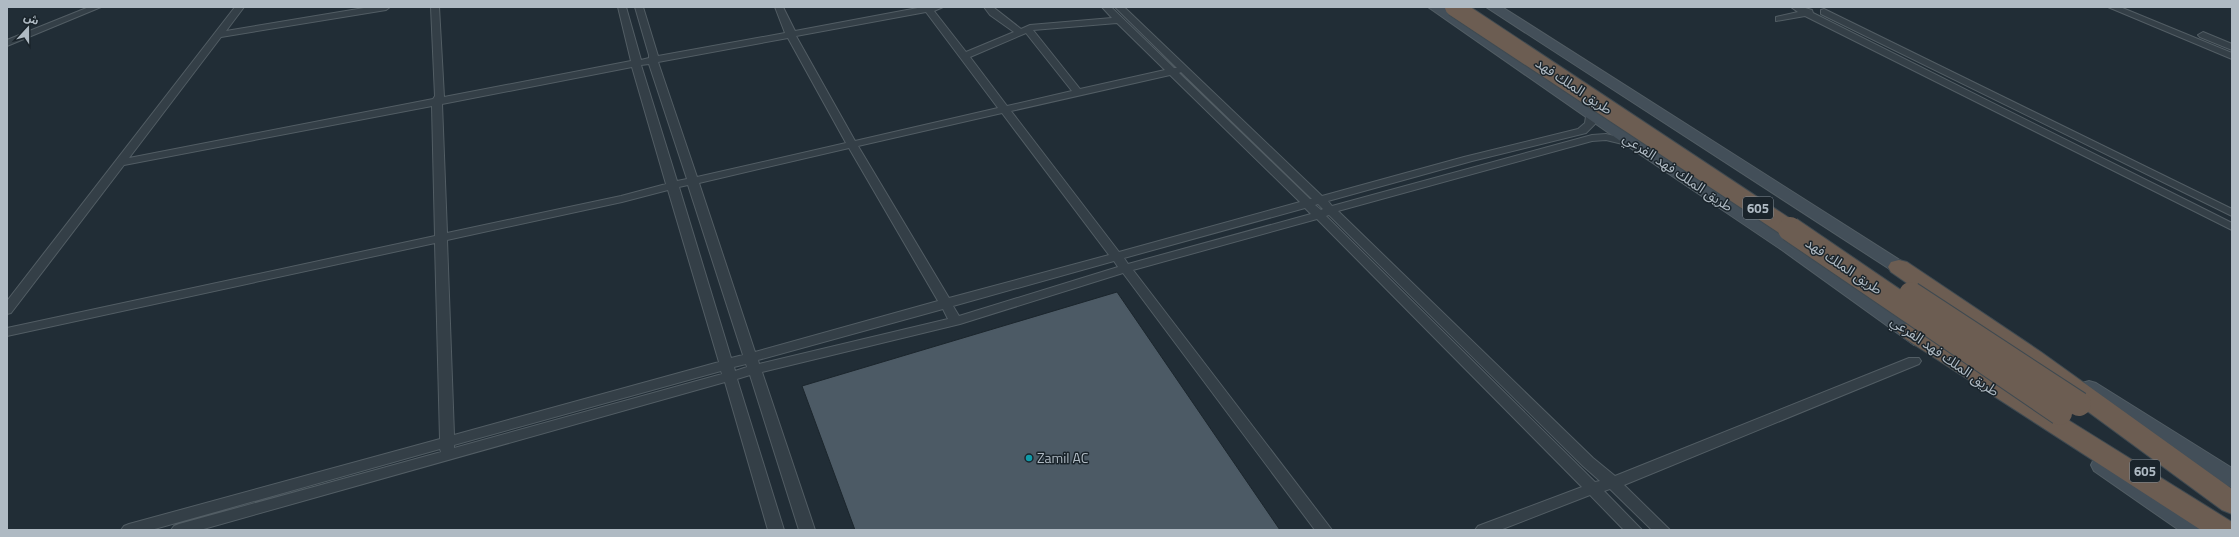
<svg xmlns="http://www.w3.org/2000/svg" width="2239" height="537" font-family="'Titillium Web','Noto Sans Arabic',sans-serif">
<rect width="100%" height="100%" fill="#212d36"/>
<path fill="#4c5a65" stroke="#1c262d" d="M1117,292L1280,530H855L802,386Z"/>
<g fill="none" stroke-linecap="round" stroke-linejoin="round">
<g stroke="#525d64" stroke-width="2">
<path id="minor" d="M89,7H101L7,46V40Z
M235,7H244L226,31L370,7H390L386,10L221,37L129,158L433,99L435,96L431,7H439L444,97L631,61L618,7H626L641,60L649,58V55L635,7H643L658,56L785,33L775,7H783L795,31L923,7H943L934,11L966,52L1014,32L990,15L984,7H993L1021,29L1030,25L1112,18L1102,7H1111L1174,68H1177L1115,7H1124L1322,196L1464,157L1578,129L1585,123L1587,110L1591,109L1596,112L1595,124L1586,133L1472,161L1328,201L1332,206L1592,135L1606,134L1639,142L1640,144L1635,147L1606,140L1592,141L1338,211L1593,458L1615,476L1909,358H1919L1921,361L1919,364L1624,485L1670,530H1652L1610,489L1604,491L1642,530H1624L1590,495L1500,530H1475L1478,526L1582,487L1317,219L1133,270L1332,530H1315L1123,273L960,324L762,372L815,530H799L750,375L737,379L784,530H768L725,382L200,530H171L174,526L179,524L441,452L440,449L151,530H121L124,526L129,524L440,439L435,243L7,336V328L435,236L432,106L124,165L11,313L7,314V301ZM926,12L998,108L855,141L796,36ZM1117,23L1165,70L1080,89L1033,30ZM1026,33L1072,91L1007,106L970,57ZM788,38L846,143L697,177L658,62ZM649,64L687,179L677,181L641,65ZM632,67L666,184L621,196L447,233L442,104ZM1181,72L1312,199H1310L1179,73ZM1170,75L1300,202L1119,252L1011,111ZM1002,113L1109,255L949,298L858,146ZM849,148L938,301L755,352L699,183ZM688,185L743,355L731,358L679,187ZM668,190L719,362L454,435L447,240L622,202ZM1318,204L1323,209L1321,210L1315,205ZM1305,208L1311,214L1128,264L1124,258ZM1329,215L1583,466L1600,481L1595,482L1326,216ZM1114,261L1118,267L959,316L953,306ZM943,309L948,319L759,364L758,360ZM746,364L747,367L735,371L734,367ZM721,371L722,374L454,448V445Z
M1791,7H1802L1812,10L1813,13L2232,223V230L1805,16L1776,21V17L1798,12Z
M2108,7H2120L2232,53V59Z
M1824,9L2232,209V216L1821,14V10Z
M2203,32L2232,44V50L2200,37L2198,35Z"/>
</g>
<g stroke="#525d64" stroke-width="2">
<path id="secondary" d="M1428,7H1444L1794,242L1928,335L1931,340L1928,345L1921,346L1914,345L1782,250L1629,147Z
M1486,7H1502L1917,271L1920,275L1917,279L1911,281L1905,279Z
M2089,381L2096,383L2232,468V487L2224,485L2082,393L2079,388L2082,383Z
M2102,457L2110,459L2204,524L2207,530H2179L2094,471L2091,465L2094,459Z"/>
</g>
<g stroke="#3f4a51" stroke-width="2">
<path id="motorway" d="M1899,260L1907,262L2041,352L2232,489V514L2222,510L2023,364L1891,272L1888,267L1891,262Z
M1909,323L1917,326L2232,522V530H2201L1901,336L1897,331L1901,326Z"/>
</g>
<use href="#minor" fill="#343f47" fill-rule="evenodd"/>
<use href="#secondary" fill="#434f59" fill-rule="evenodd"/>
<use href="#motorway" fill="#6c5d52" fill-rule="evenodd"/>
<g stroke="#3f4a51" stroke-width="20" stroke-linecap="butt">
<path id="motorway-bridge-far1" d="M1454,7L1791,230"/>
</g>
<g stroke="#3f4a51" stroke-width="26" stroke-linecap="butt">
<path id="motorway-bridge" d="M1790,229L2060,413
M1911,294L2079,404"/>
</g>
<use href="#motorway-bridge-far1" stroke="#6c5d52" stroke-width="18"/>
<use href="#motorway-bridge" stroke="#6c5d52" stroke-width="24"/>
</g>
<circle fill="#0f9aa8" stroke="#1a242b" stroke-width="1.5" cx="1029" cy="458" r="4"/>
<g text-anchor="middle" stroke-width="3" stroke-linejoin="round" paint-order="stroke">
<g fill="#1a242b" stroke="#828d95" stroke-width="1">
<rect x="1743" y="197" width="30" height="22" rx="3"/>
<rect x="2130" y="460" width="30" height="22" rx="3"/>
</g>
<g font-size="13" font-weight="bold" fill="#afbac3">
<text x="1758" y="213">605</text>
<text x="2145" y="476">605</text>
</g>
<g font-size="14" fill="#afbac3" stroke="#1a242b">
<text transform="translate(1574 86) rotate(34)" y="5">طريق الملك فهد</text>
<text transform="translate(1678 172) rotate(34)" y="5">طريق الملك فهد الفرعي</text>
<text transform="translate(1844 266) rotate(34)" y="5">طريق الملك فهد</text>
<text transform="translate(1945 356) rotate(35)" y="5">طريق الملك فهد الفرعي</text>
</g>
<g font-size="14" fill="#afbac3" stroke="#1a242b" text-anchor="start">
<text x="1037" y="463">Zamil AC</text>
</g>
</g>
<rect width="2239" height="537" fill="none" stroke="#afbac3" stroke-width="16"/>
<g transform="translate(28 28) rotate(21)" stroke="#1a242b" stroke-width="3" paint-order="stroke">
<path d="M0-3L7 15L0 10L-7 15Z" fill="#afbac3"/>
<text y="-6" font-size="11" font-weight="bold" text-anchor="middle" fill="#afbac3">ش</text>
</g>
</svg>
